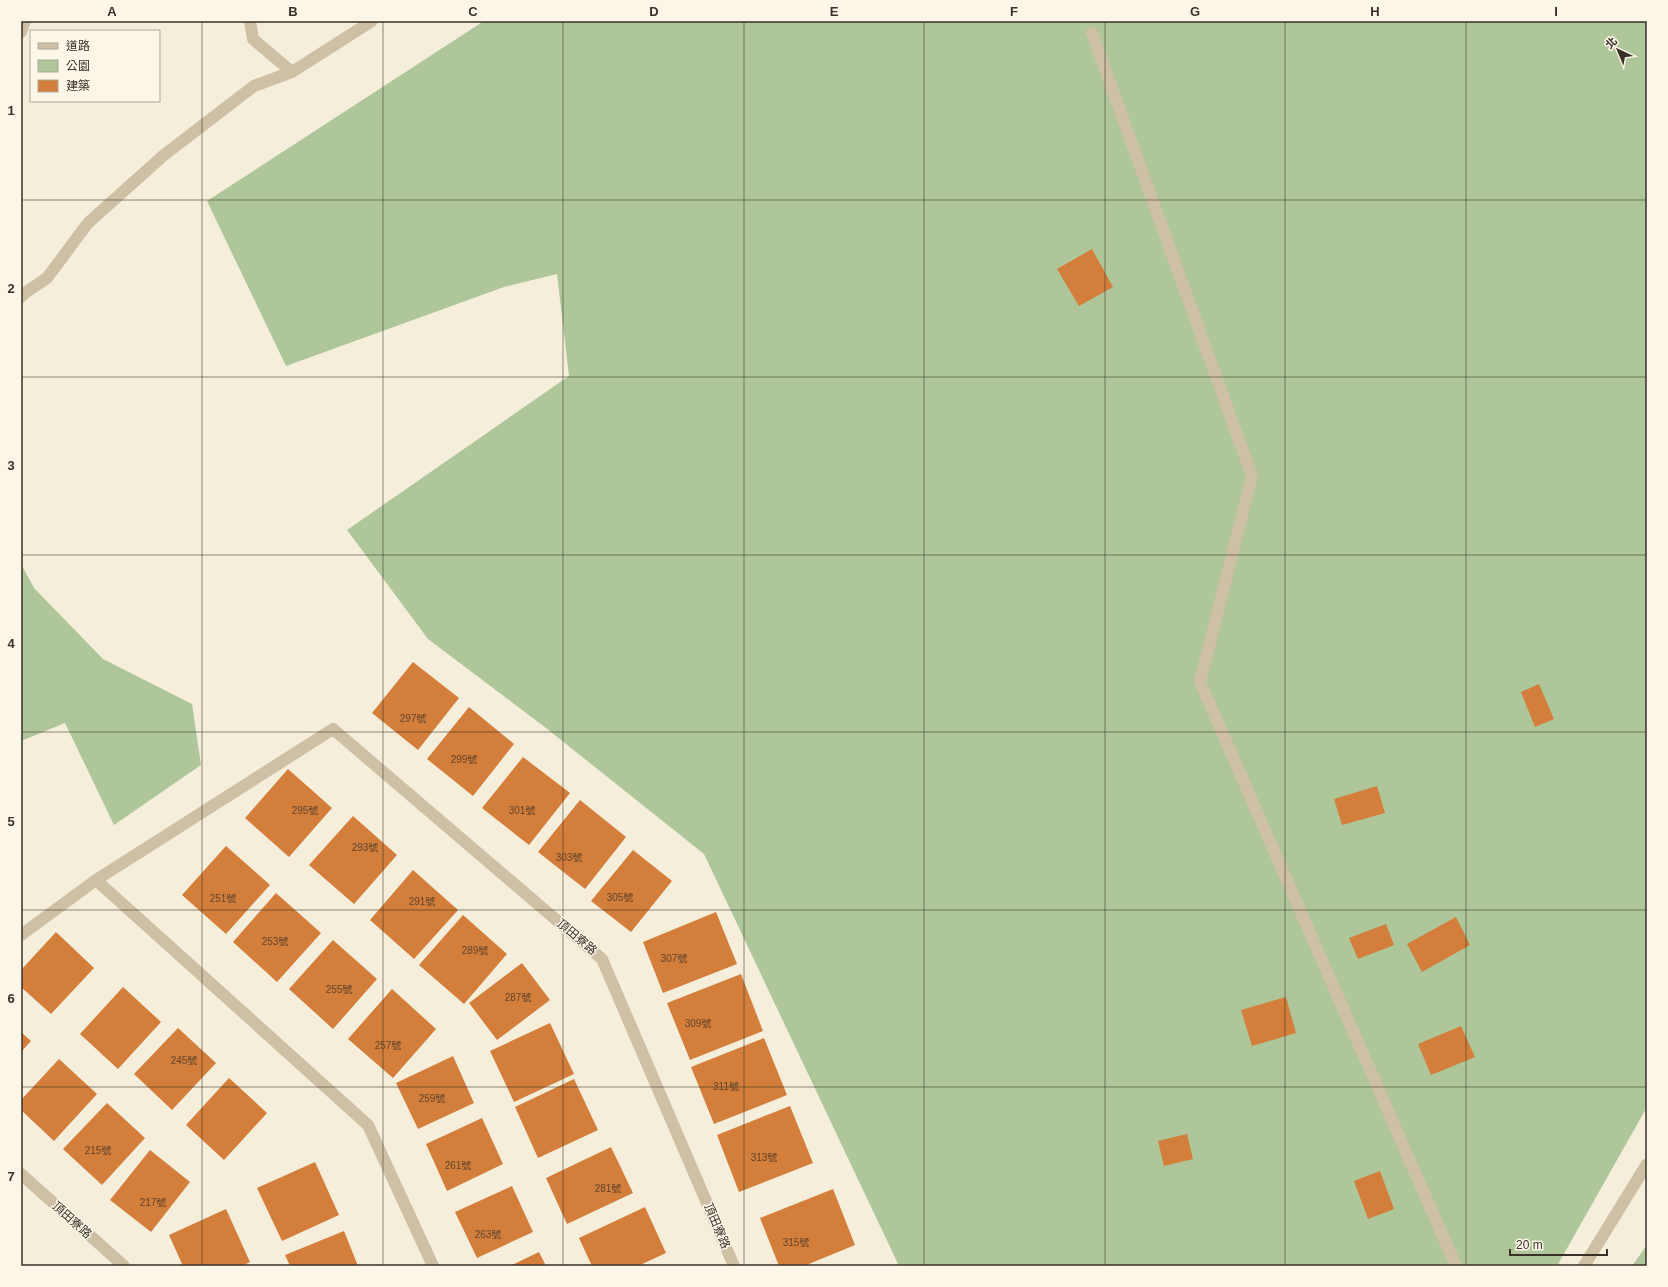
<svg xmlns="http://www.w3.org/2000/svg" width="1668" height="1287" font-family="Arial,'Noto Sans TC',sans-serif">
<rect width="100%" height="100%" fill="#f5eedb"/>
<path fill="#aec699" d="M484,21H1647V1107L1557,1266H899L704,854L546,728L428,639L347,530L569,376L557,274L504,287L286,366L207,201Z
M21,564L34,588L103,659L192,704L201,765L114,825L65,723L21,741Z
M1647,1245V1266H1632Z"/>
<path fill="#d37e3b" d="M1092,249L1113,287L1079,306L1057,269Z
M413,662L459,698L418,750L372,713Z
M1539,684L1554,719L1535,727L1521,692Z
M469,707L514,744L473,796L427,759Z
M523,757L570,793L529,845L482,808Z
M288,769L332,808L289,857L245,818Z
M1377,786L1385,813L1342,825L1334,799Z
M580,800L626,837L585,889L538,852Z
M353,816L397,855L354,904L309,865Z
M226,846L270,885L226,934L182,895Z
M633,850L672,881L631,932L591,901Z
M413,870L458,910L414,959L370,920Z
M276,893L321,933L277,982L233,942Z
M716,912L737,964L663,993L643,942Z
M463,915L507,954L464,1004L419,965Z
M1456,917L1470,945L1422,972L1407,944Z
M1386,924L1394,945L1358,959L1349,938Z
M56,932L94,968L51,1014L21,987V970Z
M333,940L377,979L333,1029L289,989Z
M522,963L550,1000L497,1040L469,1003Z
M741,974L763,1031L690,1060L667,1003Z
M123,987L161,1022L118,1069L80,1034Z
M392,989L436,1029L393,1078L348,1039Z
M1286,997L1296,1033L1252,1046L1241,1010Z
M550,1023L574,1074L514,1102L490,1051Z
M1461,1026L1475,1057L1431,1075L1418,1044Z
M178,1028L216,1063L172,1110L134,1074Z
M21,1032L31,1041L21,1052Z
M764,1038L787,1095L714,1124L691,1067Z
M453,1056L474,1103L418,1129L396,1083Z
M59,1059L97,1094L54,1141L21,1110V1100Z
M229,1078L267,1113L224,1160L186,1125Z
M574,1079L598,1130L538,1158L515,1107Z
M107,1103L145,1138L102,1185L63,1149Z
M790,1106L813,1163L739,1192L717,1135Z
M482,1118L503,1164L447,1191L426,1144Z
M1187,1134L1193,1159L1164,1166L1158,1141Z
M611,1147L633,1193L567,1224L546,1178Z
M150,1150L190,1182L151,1232L110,1200Z
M315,1162L339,1215L282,1241L257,1188Z
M1380,1171L1394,1209L1368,1219L1354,1181Z
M512,1186L533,1232L477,1258L455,1212Z
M833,1189L855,1245L804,1266H779L760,1218Z
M645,1207L666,1253L638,1266H592L579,1238Z
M226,1209L250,1262L242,1266H183L169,1235Z
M344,1231L358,1266H290L285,1255Z
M539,1252L546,1266H510Z"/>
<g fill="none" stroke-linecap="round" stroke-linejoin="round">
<path stroke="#cec0a5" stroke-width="12" d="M21,32L25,21
M1092,33L1252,476L1200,682L1456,1266
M292,72L372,21
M21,297L25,293L47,278L88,223L164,155L254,86L292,72L253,39L250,21
M96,880L368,1125L433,1266
M21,935L96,880L333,729L602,959L734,1266
M21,1174L124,1266
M1584,1266L1647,1164"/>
</g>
<path fill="none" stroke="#393127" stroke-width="1" stroke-opacity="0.55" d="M202,21V1266M383,21V1266M563,21V1266M744,21V1266M924,21V1266M1105,21V1266M1285,21V1266M1466,21V1266M21,200H1647M21,377H1647M21,555H1647M21,732H1647M21,910H1647M21,1087H1647"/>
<g text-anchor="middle" stroke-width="3" stroke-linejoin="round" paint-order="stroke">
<g font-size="10" fill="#60442c">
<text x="413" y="722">297號</text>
<text x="464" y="763">299號</text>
<text x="305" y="814">295號</text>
<text x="522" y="814">301號</text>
<text x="365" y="851">293號</text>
<text x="569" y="861">303號</text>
<text x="620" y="901">305號</text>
<text x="223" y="902">251號</text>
<text x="422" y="905">291號</text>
<text x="275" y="945">253號</text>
<text x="475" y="954">289號</text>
<text x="674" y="962">307號</text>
<text x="339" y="993">255號</text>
<text x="518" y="1001">287號</text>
<text x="698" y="1027">309號</text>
<text x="388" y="1049">257號</text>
<text x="184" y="1064">245號</text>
<text x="726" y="1090">311號</text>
<text x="432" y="1102">259號</text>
<text x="98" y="1154">215號</text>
<text x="764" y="1161">313號</text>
<text x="458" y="1169">261號</text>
<text x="608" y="1192">281號</text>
<text x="153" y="1206">217號</text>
<text x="488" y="1238">263號</text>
<text x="796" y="1246">315號</text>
</g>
<g font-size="12" fill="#393127" stroke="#fcf6e8">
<text transform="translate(577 937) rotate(40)" y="4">頂田寮路</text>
<text transform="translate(72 1220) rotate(42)" y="4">頂田寮路</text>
<text transform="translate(717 1226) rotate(67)" y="4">頂田寮路</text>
</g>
</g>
<rect width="1668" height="1287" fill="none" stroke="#fcf6e8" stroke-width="44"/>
<rect x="30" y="30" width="130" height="72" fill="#fcf6e8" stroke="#aea79b"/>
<rect x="38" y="43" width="20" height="6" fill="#cec0a5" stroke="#aea79b"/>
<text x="66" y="50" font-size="12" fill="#393127">道路</text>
<rect x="38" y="60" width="20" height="12" fill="#aec699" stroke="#aea79b"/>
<text x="66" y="70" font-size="12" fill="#393127">公園</text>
<rect x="38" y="80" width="20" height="12" fill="#d37e3b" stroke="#aea79b"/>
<text x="66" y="90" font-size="12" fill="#393127">建築</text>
<g transform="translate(1618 50) rotate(316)" stroke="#fcf6e8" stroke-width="3" paint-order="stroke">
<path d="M0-3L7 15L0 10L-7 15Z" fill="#393127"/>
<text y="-6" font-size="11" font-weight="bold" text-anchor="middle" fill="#393127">北</text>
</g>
<path d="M1510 1249v6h97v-6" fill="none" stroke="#393127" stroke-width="2"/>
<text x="1516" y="1249" font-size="12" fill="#393127" stroke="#fcf6e8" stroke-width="3" paint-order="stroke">20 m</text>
<rect x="22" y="22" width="1624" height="1243" fill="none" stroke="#393127" stroke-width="1.5"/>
<g font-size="13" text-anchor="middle" font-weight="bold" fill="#393127">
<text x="112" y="16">A</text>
<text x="293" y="16">B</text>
<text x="473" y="16">C</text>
<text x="654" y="16">D</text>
<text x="834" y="16">E</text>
<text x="1014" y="16">F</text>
<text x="1195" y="16">G</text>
<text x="1375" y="16">H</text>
<text x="1556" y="16">I</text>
<text x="11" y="115">1</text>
<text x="11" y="293">2</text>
<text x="11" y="470">3</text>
<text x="11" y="648">4</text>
<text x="11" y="826">5</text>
<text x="11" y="1003">6</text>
<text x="11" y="1181">7</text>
</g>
</svg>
